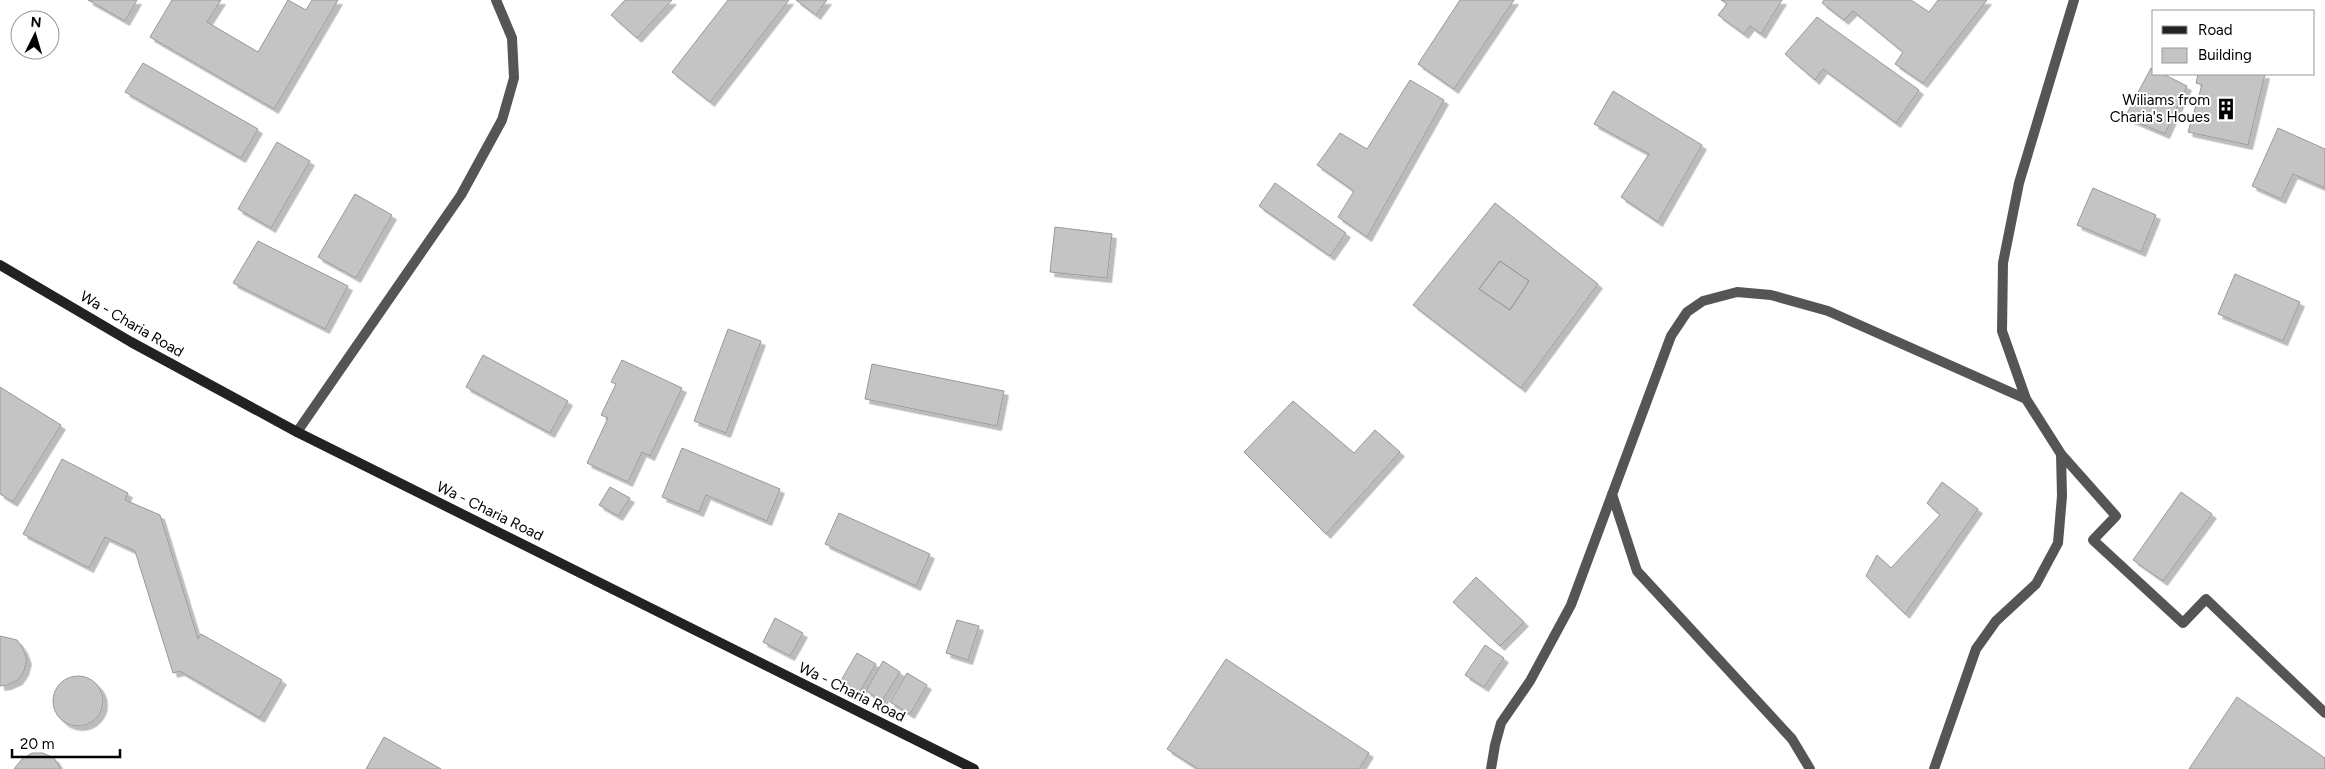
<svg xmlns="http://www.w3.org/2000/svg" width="2325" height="769" font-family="Figtree,sans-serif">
<defs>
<filter id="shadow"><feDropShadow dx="4.5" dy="4.5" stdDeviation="0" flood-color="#0004"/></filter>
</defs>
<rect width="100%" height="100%" fill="#fff"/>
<path fill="#c4c4c4" stroke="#999" fill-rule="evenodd" filter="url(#shadow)" d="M88,0H137L125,21Z
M172,0H221L207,22L258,52L288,0L306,10L312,0H338L274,109L150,37Z
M625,0H672L637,38L611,15Z
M728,0H789L710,102L672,72Z
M796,0H827L816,15Z
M1460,0H1514L1454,89L1418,64Z
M1721,0H1782L1761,34L1750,26L1744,34L1718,15L1727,4Z
M1824,0H1911L1929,12L1938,0H1987L1923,83L1895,64L1903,52L1853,11L1844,20L1822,3Z
M1817,17L1919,90L1896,123L1823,69L1815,80L1785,54Z
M143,63L258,129L241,158L125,92Z
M2151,68L2154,74H2163L2187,86L2165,134L2125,117Z
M2198,74H2265L2248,145L2188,132L2202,85L2196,83Z
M1410,80L1444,100L1367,237L1338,217L1354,191L1317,165L1340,133L1367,149Z
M1613,91L1702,145L1658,222L1621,197L1649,154L1594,124Z
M2278,128L2325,149V188L2293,174L2281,199L2252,186Z
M277,142L310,161L271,228L238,209Z
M1275,183L1346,233L1330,256L1259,206Z
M2093,188L2156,215L2141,252L2077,225Z
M355,194L392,215L356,278L318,257Z
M1495,203L1598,284L1521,388L1413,305ZM1500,261L1529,281L1510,310L1479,289Z
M1055,227L1112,234L1107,278L1050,272Z
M258,241L348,286L325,329L233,283Z
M1500,261L1529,281L1510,310L1479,289Z
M2235,274L2300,302L2283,341L2218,314Z
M728,329L761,341L726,433L694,421Z
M483,355L568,401L550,433L466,387Z
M622,360L682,388L650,456L642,452L628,482L587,463L608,418L601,415L616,384L611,382Z
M872,364L1004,391L997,426L865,399Z
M0,387L61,425L13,502L0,494Z
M1293,401L1354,453L1375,430L1400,452L1326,534L1244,452Z
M682,448L780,489L767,521L706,495L699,512L662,497Z
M62,459L128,493L125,500L160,515L198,639L201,634L282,680L260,718L180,671L173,673L135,551L105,537L89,568L23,534Z
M1942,482L1978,509L1905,614L1866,576L1877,555L1891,568L1940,515L1927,503Z
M610,487L630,498L618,516L599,505Z
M2181,492L2212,514L2163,581L2133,560Z
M839,513L930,554L916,586L825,544Z
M1476,577L1524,622L1500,646L1453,602Z
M775,618L803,633L790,656L763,642Z
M957,620L979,626L968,660L946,653Z
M0,636L17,640L23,649L27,660L24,671L18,680L7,685L0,686Z
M1485,645L1504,658L1484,687L1465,675Z
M857,653L876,664L858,695L839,684Z
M1226,659L1369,753L1359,769H1198L1167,749Z
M883,661L900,672L882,701L866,691Z
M907,673L927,685L910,714L890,702Z
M53 701a25 25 0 1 1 50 0a25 25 0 1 1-50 0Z
M2237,697L2325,758V769H2189Z
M384,737L441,769H366Z
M32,753H43L54,758L61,769H14L22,759Z"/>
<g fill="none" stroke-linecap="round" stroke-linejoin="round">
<path stroke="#555" stroke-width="10" d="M2074,0L2019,183L2003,263L2002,331L2026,399L2061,454L2116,516L2093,540L2183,623L2206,599L2325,713
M297,432L461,195L502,120L514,78L512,38L496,0
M1612,494L1637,571L1792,739L1810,769
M1491,769L1495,745L1501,723L1530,681L1571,605L1671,336L1687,312L1703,301L1737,292L1771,295L1828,311L2026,399
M1934,769L1976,649L1996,621L2036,584L2058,543L2062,496L2061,454"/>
<path stroke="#222" stroke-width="10" d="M0,265L131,342L297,432L974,769"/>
</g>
<defs>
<g id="building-bare" transform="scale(1.725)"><path d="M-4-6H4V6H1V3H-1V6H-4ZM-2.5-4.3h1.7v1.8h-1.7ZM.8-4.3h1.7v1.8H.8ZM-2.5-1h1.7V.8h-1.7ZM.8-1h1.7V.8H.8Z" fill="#000" stroke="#fff" stroke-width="2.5" paint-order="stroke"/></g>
</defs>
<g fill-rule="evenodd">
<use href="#building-bare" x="2226" y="109"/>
</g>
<g text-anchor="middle" stroke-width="4" stroke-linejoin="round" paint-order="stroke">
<g font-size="15" fill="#000" stroke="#fff" text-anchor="end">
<text x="2210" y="105">Wiliams from<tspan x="2210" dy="17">Charia's Houes</tspan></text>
</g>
<g font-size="15" fill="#000" stroke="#fff">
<text transform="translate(132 324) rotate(30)" y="5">Wa - Charia Road</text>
<text transform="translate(490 511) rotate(26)" y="5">Wa - Charia Road</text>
<text transform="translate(852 692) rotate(26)" y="5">Wa - Charia Road</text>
</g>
</g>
<rect x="2152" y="10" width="162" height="65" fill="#ffffff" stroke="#999999"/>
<rect x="2162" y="26" width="25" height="8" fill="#222222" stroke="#999999"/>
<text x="2198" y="35" font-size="15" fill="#000000">Road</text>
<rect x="2162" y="48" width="25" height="15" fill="#c4c4c4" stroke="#999999"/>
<text x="2198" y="60" font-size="15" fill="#000000">Building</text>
<g transform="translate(35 35) rotate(5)"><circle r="24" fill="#ffffff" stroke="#999999"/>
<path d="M0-4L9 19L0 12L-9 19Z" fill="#000000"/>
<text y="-8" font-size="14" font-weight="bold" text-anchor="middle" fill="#000000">N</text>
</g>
<path d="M12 749v8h108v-8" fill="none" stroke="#000000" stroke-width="2.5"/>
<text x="20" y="749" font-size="15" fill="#000000" stroke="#ffffff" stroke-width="4" paint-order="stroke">20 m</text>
</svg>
